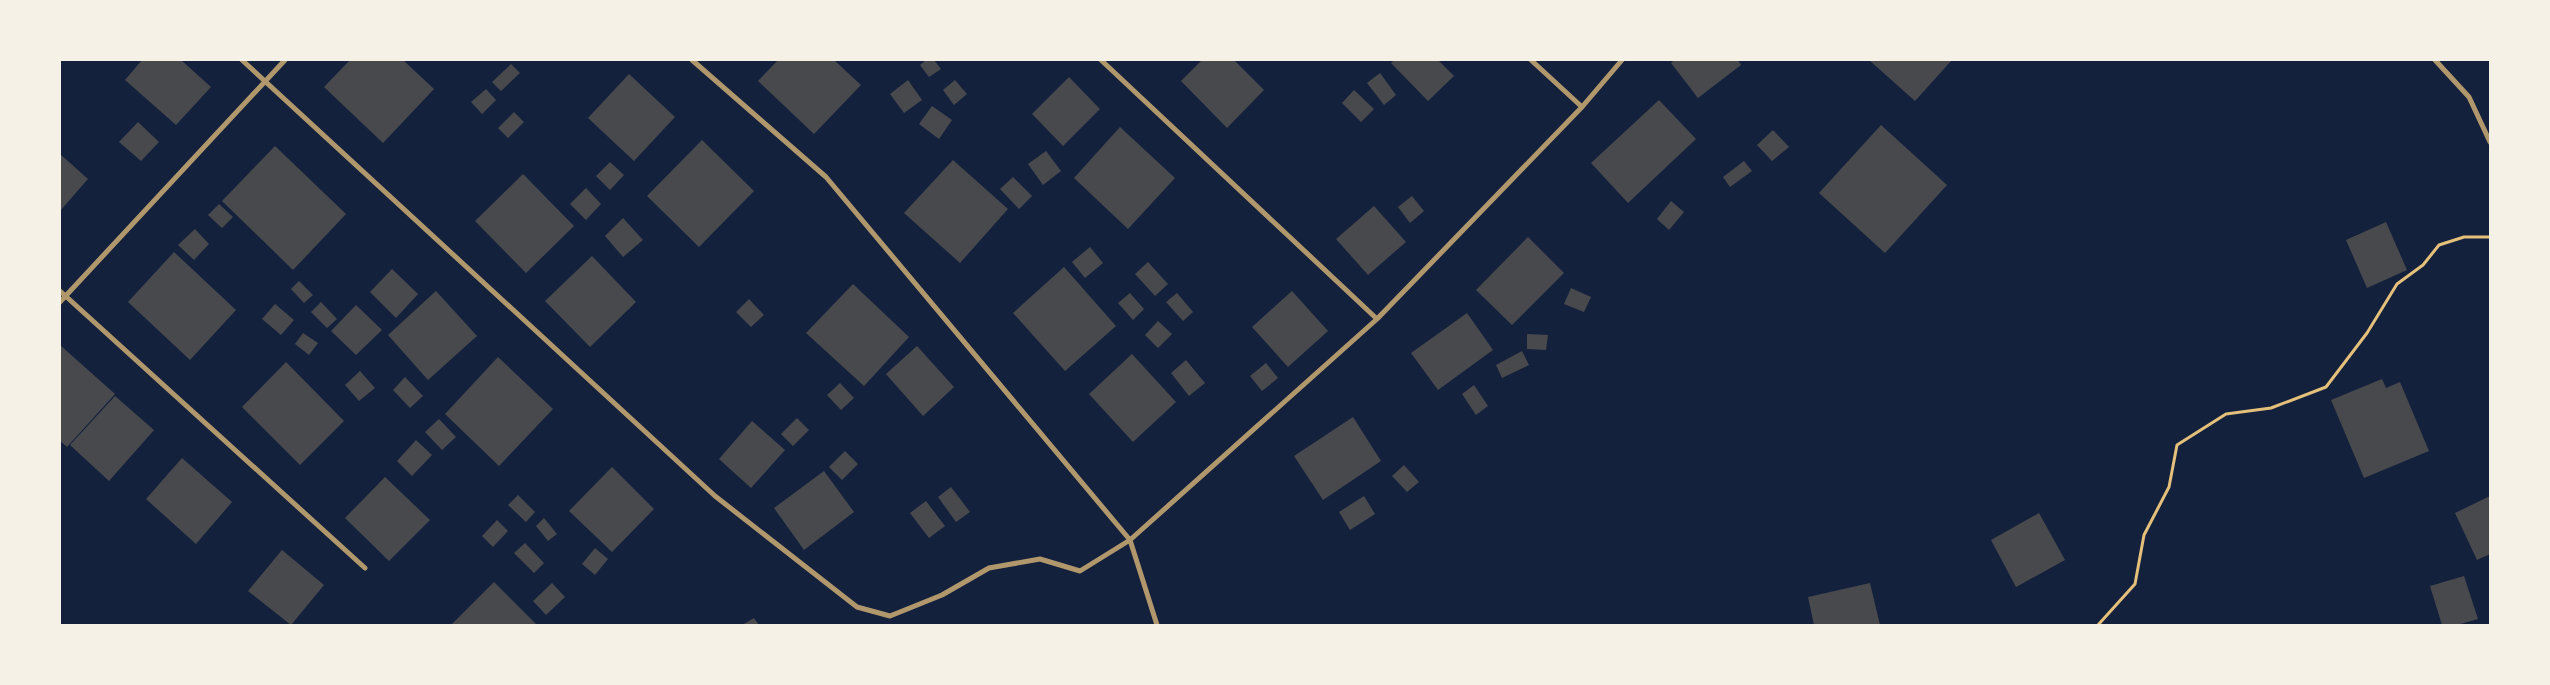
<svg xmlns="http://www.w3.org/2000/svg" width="2550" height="685" font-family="Helvetica,sans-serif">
<rect width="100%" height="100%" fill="#14213d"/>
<path fill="#48494c" d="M142,60H181L211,87L176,125L125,80Z
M350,60H403L434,89L383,143L324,87Z
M778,60H834L861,85L814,134L758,81Z
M926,60H934L941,69L929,77L920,65Z
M1202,60H1234L1264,90L1227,128L1181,81Z
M1394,60H1438L1454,76L1428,101L1391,63Z
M1674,60H1738L1741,65L1698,98L1671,63Z
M1869,60H1952L1915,101Z
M511,64L520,73L501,91L492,82Z
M1380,73L1396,95L1384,105L1367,83Z
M629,74L675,117L634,161L588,118Z
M1069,77L1100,109L1063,146L1032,114Z
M908,80L922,100L904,113L890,94Z
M955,80L967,94L954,105L943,90Z
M486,89L496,100L482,114L471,102Z
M1354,90L1374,109L1361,122L1342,103Z
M1659,100L1696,139L1628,203L1591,163Z
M932,106L952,120L939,139L919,124Z
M514,112L524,122L508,138L498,128Z
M138,122L159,142L141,161L119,142Z
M1881,125L1947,185L1885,253L1819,193Z
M1120,127L1175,178L1128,229L1074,178Z
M1773,130L1789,147L1772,161L1757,145Z
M702,140L754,191L699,247L647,196Z
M275,146L346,214L293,270L222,201Z
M1046,151L1061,171L1043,185L1028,164Z
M60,154L88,179L60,211Z
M953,160L1008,209L960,263L904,213Z
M1744,161L1752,171L1730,187L1723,177Z
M610,162L624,175L610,190L596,176Z
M523,174L574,226L526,273L475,221Z
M1013,177L1032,196L1019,209L1000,189Z
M586,188L601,204L586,220L570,204Z
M1412,196L1424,211L1410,223L1398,207Z
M1671,201L1684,212L1669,230L1657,219Z
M219,204L233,217L222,228L208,215Z
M1374,206L1406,242L1368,275L1336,239Z
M623,218L643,240L623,257L605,236Z
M2386,222L2407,270L2367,288L2346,240Z
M195,229L209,244L194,260L178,245Z
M1528,237L1564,273L1512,325L1476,290Z
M1090,247L1103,263L1085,278L1072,262Z
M174,252L236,310L190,360L128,302Z
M592,256L636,302L590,347L545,301Z
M1148,262L1168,284L1155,296L1135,274Z
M1064,267L1116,326L1065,371L1013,313Z
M392,269L418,294L396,318L370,292Z
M299,281L313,295L304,303L291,289Z
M853,284L909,337L864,386L806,333Z
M1571,288L1591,297L1584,312L1564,304Z
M436,291L477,336L428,380L388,335Z
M1292,291L1328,331L1288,367L1252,327Z
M1130,293L1144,309L1133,320L1118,303Z
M1177,293L1193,312L1183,321L1166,302Z
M749,299L764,315L751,327L736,312Z
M321,302L337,319L327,328L311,312Z
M275,304L294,320L281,335L262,319Z
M356,305L382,330L356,355L331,331Z
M1467,313L1493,350L1438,390L1411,353Z
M1158,321L1172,334L1158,348L1145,335Z
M303,333L318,343L309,355L295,344Z
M1527,334L1548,335L1546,350L1527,349Z
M60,345L115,394L67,447L60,441Z
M917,346L954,387L923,416L886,374Z
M1522,351L1529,365L1502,378L1496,365Z
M1132,354L1176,402L1133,442L1089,394Z
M498,357L553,409L499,466L445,414Z
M1186,360L1205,383L1189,396L1171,373Z
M286,362L344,421L300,465L242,407Z
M1266,363L1278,378L1262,391L1250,376Z
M360,371L375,388L359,401L345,385Z
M405,377L423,396L410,408L393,390Z
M2382,379L2386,388L2400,382L2429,451L2364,478L2331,400Z
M840,383L854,398L841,410L827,395Z
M1474,385L1488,406L1476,415L1462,394Z
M115,396L154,430L109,481L70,445Z
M1353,417L1381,461L1323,500L1294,456Z
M797,418L809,430L793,446L781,434Z
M439,419L456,437L442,450L425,432Z
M752,421L785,450L751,488L719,459Z
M416,440L432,455L412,476L397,461Z
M845,451L858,464L842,480L829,467Z
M182,458L232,502L196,544L146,499Z
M1404,465L1419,482L1407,492L1392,476Z
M612,467L654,509L612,552L569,511Z
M824,471L854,512L804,550L774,508Z
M385,477L430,520L389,561L345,518Z
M951,487L970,512L956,522L938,497Z
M518,495L535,512L526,522L508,505Z
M1364,496L1375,514L1350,530L1339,512Z
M2490,496V554L2477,560L2455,513Z
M926,501L945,526L929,538L910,513Z
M2039,513L2065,560L2016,587L1991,540Z
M544,518L557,534L548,541L536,526Z
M497,520L508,531L493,547L482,536Z
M525,543L544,563L534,573L514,553Z
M595,548L608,559L595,575L582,564Z
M282,550L324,585L291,625L248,591Z
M2464,576L2478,619L2457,625H2442L2430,586Z
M494,582L537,625H451Z
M552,583L565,597L546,615L533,601Z
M1870,583L1880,625H1814L1808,597Z
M754,618L759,625H742Z"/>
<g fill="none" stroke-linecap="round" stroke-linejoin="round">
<path stroke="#e5c07b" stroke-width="3" d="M2098,625L2135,584L2144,535L2169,487L2177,445L2226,414L2271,408L2326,387L2367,333L2397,284L2423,265L2439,245L2464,237H2490"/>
<path stroke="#b1986c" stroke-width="5" d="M242,60L715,496L857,607L890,616L942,595L989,568L1040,559L1080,571L1130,540L826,177L692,60
M1101,60L1377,319
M1531,60L1582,107
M2435,60L2469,97L2490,142
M60,291L365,568
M60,302L285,60
M1157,625L1130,540L1377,319L1582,107L1622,60"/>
</g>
<rect width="2550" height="685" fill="none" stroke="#f6f1e7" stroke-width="122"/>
</svg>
